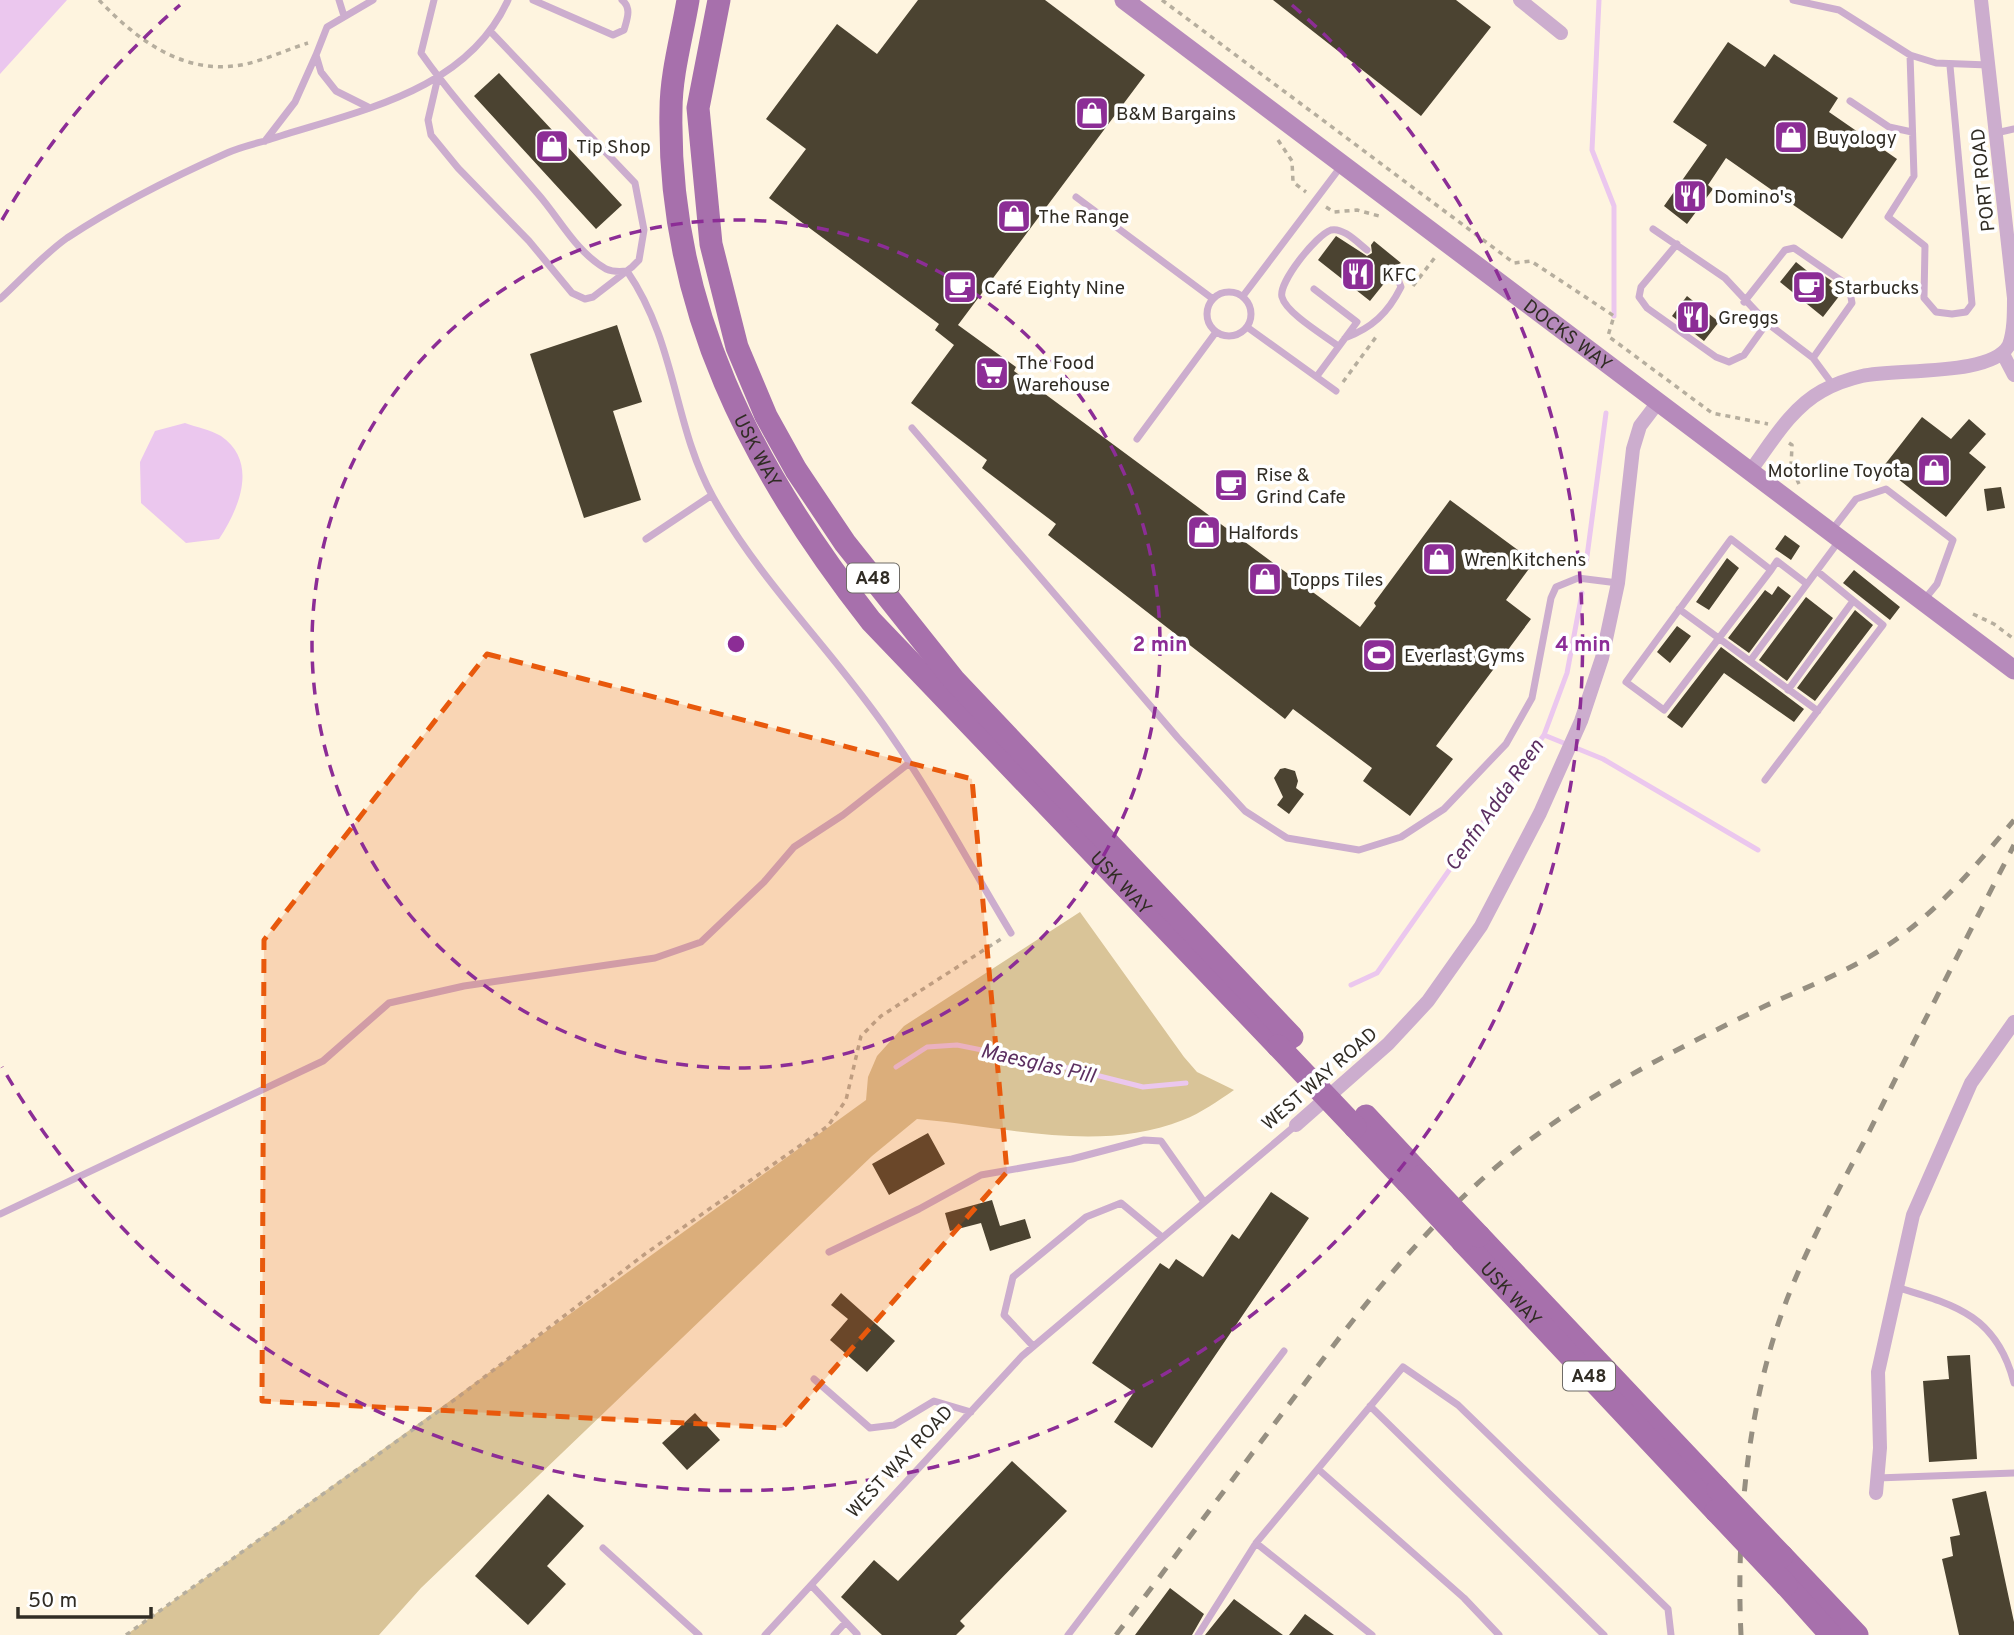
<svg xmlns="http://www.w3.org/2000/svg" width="2014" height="1635" font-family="Overpass,sans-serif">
<rect width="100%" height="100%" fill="#fef4df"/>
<path fill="#d9c498" d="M1080,912L1184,1057L1197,1072L1234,1090C1218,1101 1201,1113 1183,1120C1098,1154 1004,1126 917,1119L872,1156L421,1588L379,1635H126L866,1100L868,1077L877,1056L904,1026Z"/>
<path fill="#ebc7ee" d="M0,0H67L0,74Z
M185,423C196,427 211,430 221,436C259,462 239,509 219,539L186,543L141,503L140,462L155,431Z"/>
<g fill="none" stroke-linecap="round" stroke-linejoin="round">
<path stroke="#ebc7ee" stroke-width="5" d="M1599,0L1592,150L1614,206V316
M1586,564L1606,413
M1544,735L1603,759L1758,850
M1351,985L1377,973L1544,735L1567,673L1582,593
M896,1067L927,1047L957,1045L1052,1064L1143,1087L1186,1083"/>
</g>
<path fill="#4b4331" d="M918,0H1045L1145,75L958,325L1016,367L1014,371L1360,627L1376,606L1374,603L1450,500L1534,562L1506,600L1531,619L1436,746L1453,759L1410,816L1363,781L1372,768L1293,709L1285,719L1048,535L1056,524L982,468L987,460L911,403L954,345L935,330L939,324L769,198L806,149L766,119L837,24L877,54Z
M1273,0H1456L1491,27L1421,116Z
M1728,42L1765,67L1774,54L1838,98L1829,112L1897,159L1842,239L1726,158L1708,185L1713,189L1687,224L1664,206L1707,145L1673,122Z
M499,73L622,205L596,229L474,96Z
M1336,236L1367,256L1372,253L1371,245L1374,241L1401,263L1390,268V276L1370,301L1318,260Z
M1796,262L1816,278L1820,273L1832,281L1829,285L1840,295L1823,317L1780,282Z
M1687,296L1719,322L1704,341L1672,316Z
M617,325L642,402L613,411L641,500L584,518L530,354Z
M1922,417L1951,439L1969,419L1986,434L1969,453L1986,467L1946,517L1883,467Z
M2001,487L2005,508L1987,511L1984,489Z
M1785,535L1800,546L1791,560L1775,549Z
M1727,558L1739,568L1709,610L1696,602Z
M1854,570L1900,607L1890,620L1843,583Z
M1778,586L1791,596L1749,653L1728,638L1765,590L1772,595Z
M1806,597L1833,618L1787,681L1759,660Z
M1855,610L1873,625L1815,701L1797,688Z
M1677,626L1691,636L1670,663L1657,652Z
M1721,647L1804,709L1794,722L1724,673L1682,728L1667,717Z
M1285,768L1295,771L1298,781L1296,788L1304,794L1289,814L1277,805L1283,797L1274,778L1280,769Z
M928,1133L945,1164L889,1195L872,1164Z
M1271,1192L1309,1218L1152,1448L1114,1422L1134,1392L1092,1363L1160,1263L1169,1269L1176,1259L1203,1277L1232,1234L1239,1239Z
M992,1200L1000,1226L1025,1219L1031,1238L990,1251L981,1223L950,1231L945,1213Z
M841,1293L895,1341L867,1372L830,1340L848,1319L831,1305Z
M1970,1355L1977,1459L1929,1462L1923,1381L1949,1379L1947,1356Z
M695,1413L720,1440L687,1470L662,1443Z
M1012,1461L1067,1511L960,1621L965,1626L956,1635H882L841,1597L874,1560L898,1581Z
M1986,1491L2014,1622V1635H1959L1942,1559L1953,1556L1950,1537L1960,1535L1952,1499Z
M548,1494L584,1526L547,1566L566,1584L528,1625L475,1576Z
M1170,1588L1204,1614L1192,1635H1135Z
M1234,1599L1283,1635H1205Z
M1305,1614L1334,1635H1289Z"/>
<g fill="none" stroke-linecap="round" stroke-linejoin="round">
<path stroke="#b6ae9e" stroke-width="3.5" stroke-dasharray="5 5" stroke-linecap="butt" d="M99,0C137,40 183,75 241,65C263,61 286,50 308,43
M1162,0L1514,263L1531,261L1614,316L1608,336L1712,413L1768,424
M1278,140L1292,161L1293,182L1306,192
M1326,207L1334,212L1357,210L1379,216
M1413,286L1436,256
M1343,382L1376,337
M1789,443L1792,445L1791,467L1799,484
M1973,614L1994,624L2014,639
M126,1635L457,1398L645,1254L828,1126L846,1100L861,1036L881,1016L1001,939"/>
<path stroke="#ccadce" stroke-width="7" d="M339,0L344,16
M434,0L421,53C456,103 498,147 538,194C560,219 575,251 606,269C613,272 619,272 627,271C677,344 673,425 713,497C762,584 834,652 890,734C934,797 971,867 1011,933
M533,0L613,35L624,30C627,19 632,8 622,0
M1793,0L1839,10L1910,55L1936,63L1988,65
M1910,55L1914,176L1888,217L1925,246L1924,298L1936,312L1952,314L1966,312L1972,304L1950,66
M438,77L428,120L431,135L458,168L529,241L572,293L585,299L593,297L632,267L639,260L644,230L635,183L491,32
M1850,101L1889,127L1912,132
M368,107L336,91L321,72L316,55L327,27L373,0
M1996,133L2014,129
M265,141L295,102L316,55
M1076,197L1213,299
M1653,229L1725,278L1767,323L1813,358L1833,385
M1677,244L1641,287L1639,297L1647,308L1716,357L1729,362L1744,355L1767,323
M1314,289L1357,322L1317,376
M1207 314a22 22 0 1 1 44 0a22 22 0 1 1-44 0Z
M1243,296L1342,165
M0,299C22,279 43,255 67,238C117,205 173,177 227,153C240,147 254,144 268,140C356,111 466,93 508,0
M1744,302L1785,250L1794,248L1849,286L1852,303L1813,358
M1247,327L1336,391
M1345,338C1372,328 1388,313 1401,287L1395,271
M1338,346C1325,336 1286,313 1282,297C1278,283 1316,235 1331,230C1343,227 1358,243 1367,250
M912,428L1178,738L1245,811L1287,838L1359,850L1401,837L1444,809L1506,744L1532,698L1551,598L1556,587L1578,578L1618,583
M1137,439L1216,332
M1832,530L1856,499L1886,489L1953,540L1937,584L1924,600
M646,539L712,495
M1731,539L1771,570L1664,710L1626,682Z
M1771,570L1777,561L1807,584
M1679,609L1818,711
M1750,661L1839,541
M1788,690L1853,601
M1765,780L1883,625L1817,571
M0,1214L323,1061L389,1003L464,986L655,958L701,942L764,882L794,847L843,815L908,764
M829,1252L919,1209L981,1175L1072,1159L1144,1140L1161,1141L1204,1202
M1896,1287C1956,1305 1997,1316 2014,1383
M1033,1346L1004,1315L1013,1277L1086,1217L1121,1203L1162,1237
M814,1379L870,1428L894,1425L934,1401L971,1412
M1370,1406L1604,1635
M1318,1469L1464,1598L1499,1635
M1877,1478L2014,1473
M1256,1543L1403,1367L1458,1405L1668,1609L1671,1635
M603,1548L699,1635
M811,1585L857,1634
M765,1635L1022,1356L1296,1125
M834,1635L846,1622
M1068,1635L1284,1351
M1198,1635L1256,1543L1372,1635"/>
<path stroke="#ccadce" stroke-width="14" d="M1520,0L1561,33
M2003,354L2014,375
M1751,470C1771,443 1791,408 1822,391C1833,385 1849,379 1862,376C1895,368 1992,377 2009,345C2014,332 2014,314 2014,298L1981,0
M1296,1125L1388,1044L1428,1001L1481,926L1540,813L1581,721L1602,658L1618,583L1633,449L1640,426L1659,401
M1876,1493L1880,1448L1878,1372L1913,1215L1971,1083L2014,1022"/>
<path stroke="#b68abb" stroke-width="19" id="s1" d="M1124,0L2014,670"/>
<g stroke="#a770ac" stroke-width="23">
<path id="s2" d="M688,0C682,36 671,74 671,110C667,307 752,469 871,621L1278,1046"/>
<path d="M719,0L698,108L711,244L737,347L766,416L796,470L845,543L954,680L1292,1037"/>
<path d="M1366,1116L1422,1176"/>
<path d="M1355,1127L1407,1182"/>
<path d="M1479,1236L1718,1489"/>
<path id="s3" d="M1462,1241L1716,1511"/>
<path d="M1782,1556L1857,1635"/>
<path d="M1786,1585L1831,1635"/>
</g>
<path stroke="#968f81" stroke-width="5" stroke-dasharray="12 12" stroke-linecap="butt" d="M1116,1635C1173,1559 1230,1483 1287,1407C1361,1308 1437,1207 1538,1134C1608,1083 1687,1044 1765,1006C1804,988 1845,973 1882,949C1934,916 1975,867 2014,820
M1741,1635C1736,1532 1747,1408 1783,1310C1805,1249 1838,1191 1868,1134C1916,1037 1965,941 2014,845"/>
<path stroke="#a770ac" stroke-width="23" d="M1278,1046L1355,1127
M1422,1176L1479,1236
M1407,1182L1462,1241
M1718,1489L1782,1556
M1716,1511L1786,1585"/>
</g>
<path fill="#e8590c" fill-opacity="0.2" stroke="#e8590c" stroke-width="5" stroke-dasharray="14 9" stroke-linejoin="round" d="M487,654L972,779L1007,1172L782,1428L262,1401L264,940Z"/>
<g fill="none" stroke="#8c2d96" stroke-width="3.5" stroke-dasharray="12 9">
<circle cx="736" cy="644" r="424"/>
<path d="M2 220A847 847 0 0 1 180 5M1292 5A847 847 0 1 1 2 1067"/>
</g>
<defs>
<g id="shop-square" transform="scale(1.75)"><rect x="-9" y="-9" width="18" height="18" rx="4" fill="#8c2d96" stroke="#fff"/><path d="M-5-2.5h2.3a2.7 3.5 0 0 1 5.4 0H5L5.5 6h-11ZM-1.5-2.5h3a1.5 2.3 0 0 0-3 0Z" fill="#fff"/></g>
<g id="restaurant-square" transform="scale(1.75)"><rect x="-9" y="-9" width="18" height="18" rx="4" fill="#8c2d96" stroke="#fff"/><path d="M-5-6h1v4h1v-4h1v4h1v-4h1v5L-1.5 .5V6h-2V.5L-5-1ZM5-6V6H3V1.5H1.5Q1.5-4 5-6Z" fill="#fff"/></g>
<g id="cafe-square" transform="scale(1.75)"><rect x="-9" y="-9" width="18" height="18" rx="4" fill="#8c2d96" stroke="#fff"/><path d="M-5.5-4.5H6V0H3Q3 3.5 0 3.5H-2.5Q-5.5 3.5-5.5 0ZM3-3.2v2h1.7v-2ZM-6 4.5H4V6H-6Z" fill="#fff"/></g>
<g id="supermarket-square" transform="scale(1.75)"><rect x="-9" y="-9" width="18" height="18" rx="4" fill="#8c2d96" stroke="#fff"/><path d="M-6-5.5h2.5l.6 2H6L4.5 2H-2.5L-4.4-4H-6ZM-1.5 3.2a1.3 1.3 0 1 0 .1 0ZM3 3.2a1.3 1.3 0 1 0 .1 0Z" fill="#fff"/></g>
<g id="stadium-square" transform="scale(1.75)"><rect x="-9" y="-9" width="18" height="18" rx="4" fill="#8c2d96" stroke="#fff"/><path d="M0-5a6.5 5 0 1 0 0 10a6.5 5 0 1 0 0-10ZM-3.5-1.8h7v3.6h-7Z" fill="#fff"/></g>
</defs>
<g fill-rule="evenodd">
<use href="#shop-square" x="1092" y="113"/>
<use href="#shop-square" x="1791" y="137"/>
<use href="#shop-square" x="552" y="146"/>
<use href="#restaurant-square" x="1690" y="196"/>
<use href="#shop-square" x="1014" y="216"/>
<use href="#restaurant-square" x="1358" y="274"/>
<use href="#cafe-square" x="960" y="287"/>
<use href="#cafe-square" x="1809" y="287"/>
<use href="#restaurant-square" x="1693" y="317"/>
<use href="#supermarket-square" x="992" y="373"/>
<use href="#shop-square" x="1934" y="470"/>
<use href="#cafe-square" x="1231" y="485"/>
<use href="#shop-square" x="1204" y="532"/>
<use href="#shop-square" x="1439" y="559"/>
<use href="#shop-square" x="1265" y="579"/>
<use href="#stadium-square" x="1379" y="655"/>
</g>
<g text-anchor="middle" stroke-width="7" stroke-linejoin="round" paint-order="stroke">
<g fill="#fff" stroke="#6e6b66" stroke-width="2">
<rect x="847" y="563.5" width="52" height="29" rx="5"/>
<rect x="1563" y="1361.5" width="52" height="29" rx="5"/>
</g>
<g font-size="18" font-weight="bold" fill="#302c24">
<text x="873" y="584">A48</text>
<text x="1589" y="1382">A48</text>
</g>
<g font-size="19" fill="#302c24" stroke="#fff" text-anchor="start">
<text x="1116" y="120">B&amp;M Bargains</text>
<text x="1816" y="144">Buyology</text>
<text x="576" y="153">Tip Shop</text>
<text x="1714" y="203">Domino's</text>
<text x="1038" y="223">The Range</text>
<text x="1382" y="281">KFC</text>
<text x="984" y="294">Café Eighty Nine</text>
<text x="1834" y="294">Starbucks</text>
<text x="1718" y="324">Greggs</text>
<text x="1016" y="369">The Food<tspan x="1016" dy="22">Warehouse</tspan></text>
<text x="1910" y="477" text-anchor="end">Motorline Toyota</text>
<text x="1256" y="481">Rise &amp;<tspan x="1256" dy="22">Grind Cafe</tspan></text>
<text x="1228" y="539">Halfords</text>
<text x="1464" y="566">Wren Kitchens</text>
<text x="1290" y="586">Topps Tiles</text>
<text x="1404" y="662">Everlast Gyms</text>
</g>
<g font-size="19" fill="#302c24" stroke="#fff">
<text transform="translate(1982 180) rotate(-96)" y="7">PORT ROAD</text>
<text dy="7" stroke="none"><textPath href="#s1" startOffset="556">DOCKS WAY</textPath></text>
<text dy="7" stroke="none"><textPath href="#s2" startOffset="467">USK WAY</textPath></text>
<text dy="7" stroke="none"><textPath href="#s2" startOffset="1034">USK WAY</textPath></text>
<text transform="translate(1319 1078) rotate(-41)" y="7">WEST WAY ROAD</text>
<text dy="7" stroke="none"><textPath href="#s3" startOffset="72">USK WAY</textPath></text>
<text transform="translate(899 1461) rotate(-47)" y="7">WEST WAY ROAD</text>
</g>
<g font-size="21" font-style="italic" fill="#5c3061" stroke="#fff">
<text transform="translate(1494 805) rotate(-55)" y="7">Cenfn Adda Reen</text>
<text transform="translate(1038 1063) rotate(13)" y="7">Maesglas Pill</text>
</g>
</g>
<circle cx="736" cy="644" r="10" fill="#8c2d96" stroke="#fff" stroke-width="3.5"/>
<g font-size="21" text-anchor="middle" font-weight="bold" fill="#8c2d96" stroke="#fff" stroke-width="7" stroke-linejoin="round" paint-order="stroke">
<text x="1160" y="651">2 min</text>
<text x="1583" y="651">4 min</text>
</g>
<path d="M18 1607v10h133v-10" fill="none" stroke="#302c24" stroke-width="3.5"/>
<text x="28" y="1607" font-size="21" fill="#302c24" stroke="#ffffff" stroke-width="5" paint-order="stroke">50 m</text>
</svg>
